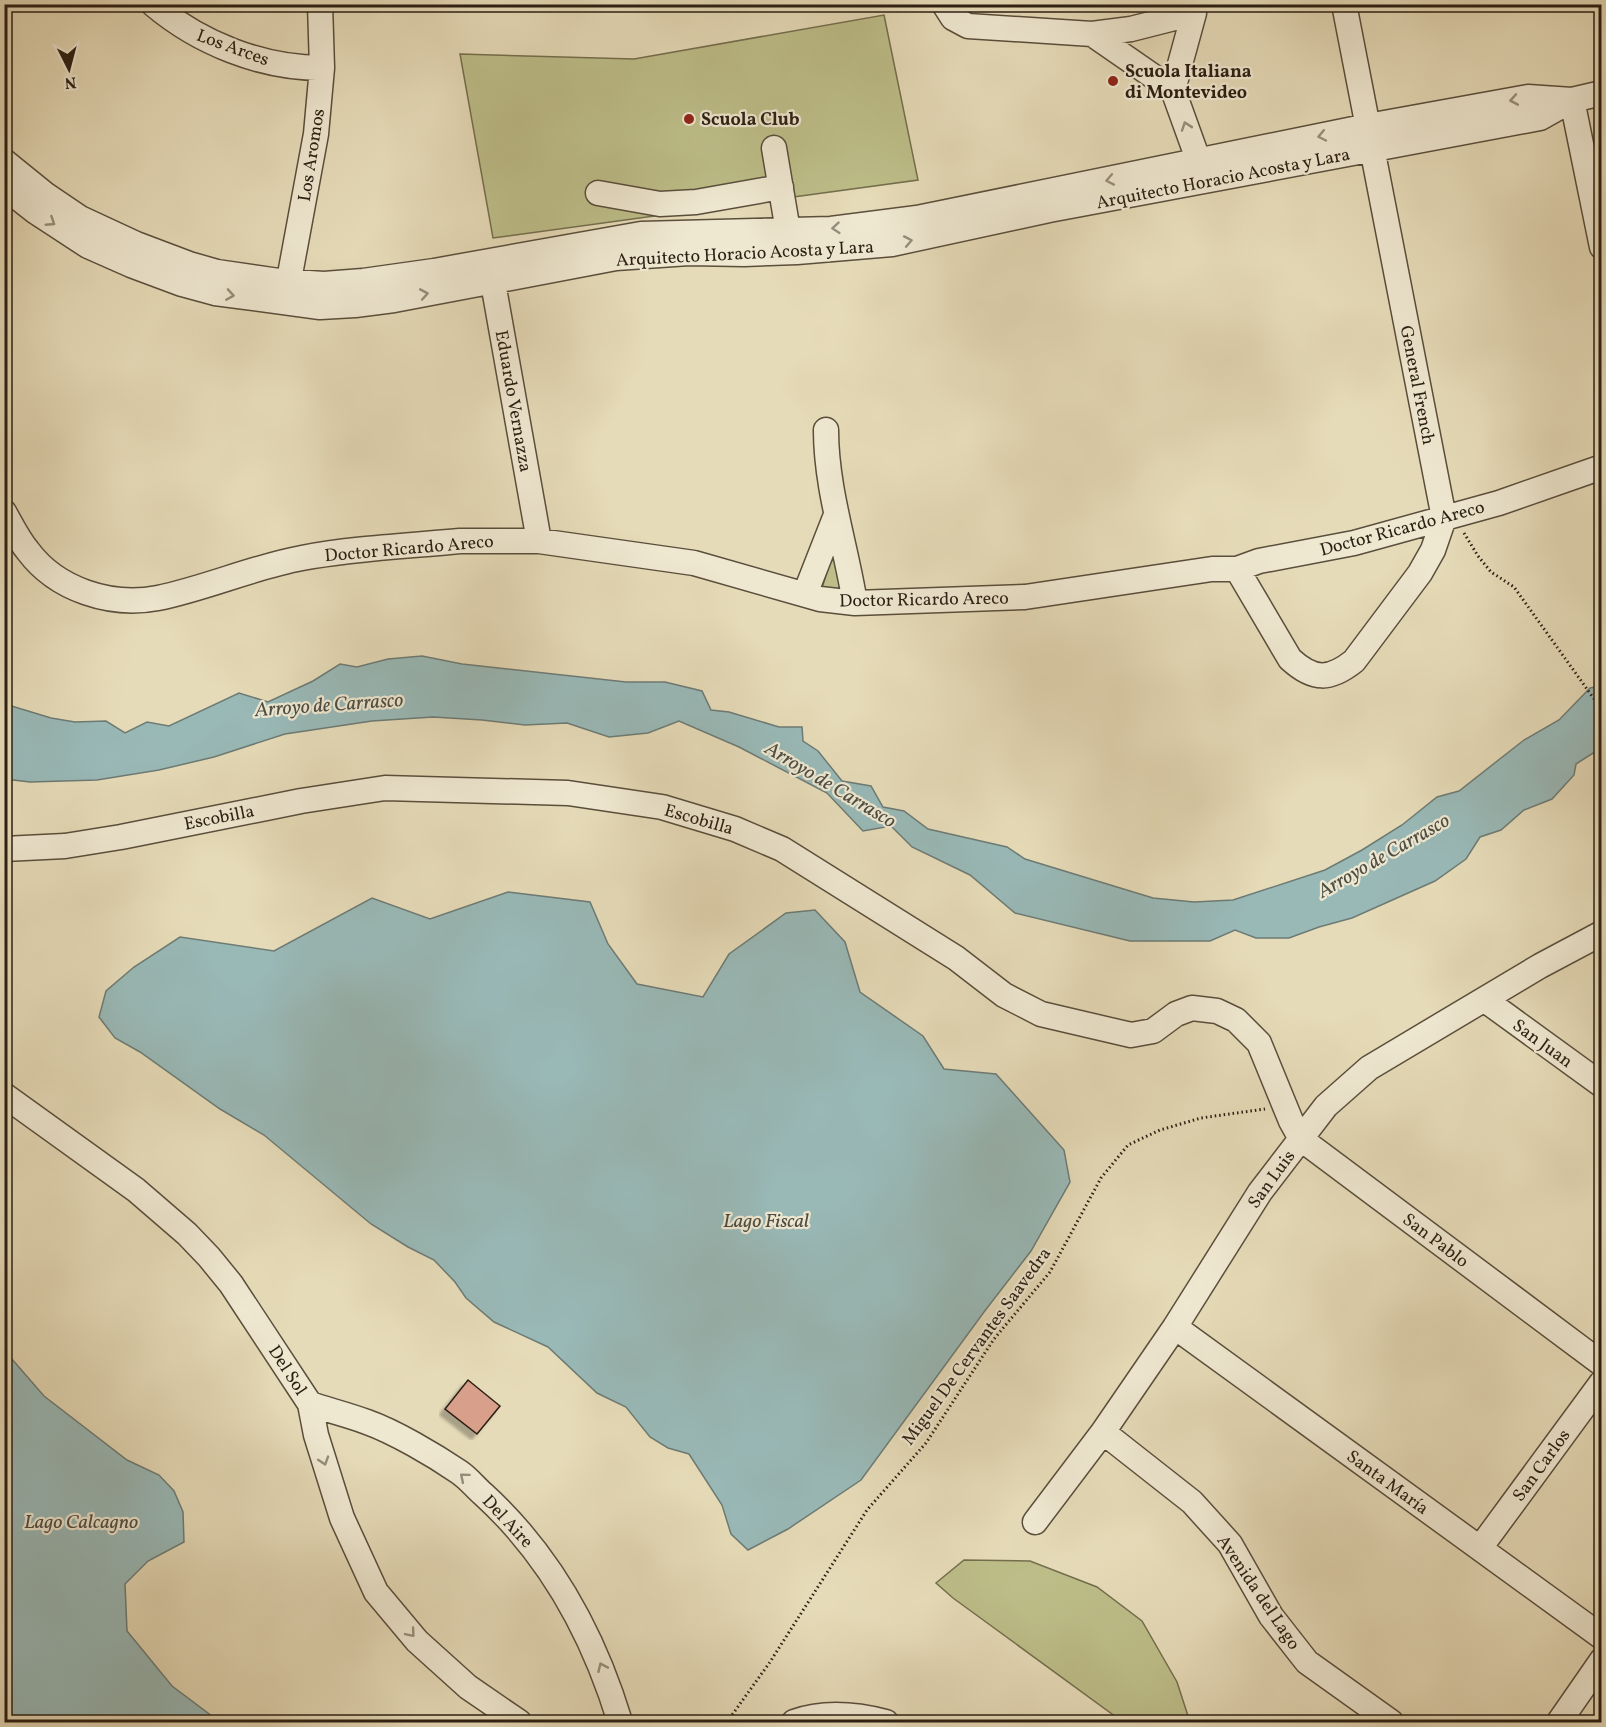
<svg xmlns="http://www.w3.org/2000/svg" width="1606" height="1727" font-family="Vollkorn,serif">
<defs>
<filter id="shadow"><feDropShadow dx="-5.5" dy="5.5" stdDeviation="1.5" flood-color="#0004"/></filter>
</defs>
<rect width="100%" height="100%" fill="#e6dbb8"/>
<filter id="stains"><feTurbulence type="fractalNoise" baseFrequency=".00333" numOctaves="4"/><feColorMatrix values="0 0 0 0 .2 0 0 0 0 .09 0 0 0 0 .02 0 0 0 .5 -.17"/></filter>
<radialGradient id="worn" r=".72"><stop offset=".6" stop-color="#630" stop-opacity="0"/><stop offset="1" stop-color="#630" stop-opacity=".3"/></radialGradient>
<path fill="#bdbe89" stroke="#746e4e" stroke-width="1.5" d="M884,15L918,180L493,238L460,54L634,59Z
M836,543L846,591L822,588Z
M964,1560L1030,1561L1097,1587L1142,1621L1177,1682L1190,1722H1123L953,1598L936,1583Z"/>
<path fill="#99b9b7" stroke="#6d7b75" stroke-width="1.5" d="M422,656L462,664L626,682H665L702,691L711,710L729,712L779,727H802L803,741L818,751L842,781L871,786L883,807L904,811L928,829L1007,847L1025,859L1153,898L1194,902L1233,900L1325,870L1362,850L1402,825L1437,797L1459,791L1524,740L1559,720L1590,688L1601,686V748L1576,764L1574,775L1552,799L1524,810L1501,830L1480,837L1466,859L1435,881L1352,918L1319,927L1289,938H1256L1235,930L1210,941H1130L1015,913L970,875L912,847L891,826L863,831L827,793L739,747L679,721L648,733L609,737L567,723L525,725L482,720L433,717L372,721L285,734L214,757L159,770L97,780L30,782L5,779V704L51,718L75,722L106,721L125,733L147,722L169,726L239,693L268,702L313,681L340,664L357,667L388,659Z
M508,892L590,902L608,944L637,984L703,997L729,954L786,913L815,910L845,942L860,992L923,1036L944,1069L996,1074L1064,1150L1070,1182L1031,1251L984,1312L861,1480L788,1529L748,1550L731,1534L722,1505L689,1454L668,1448L650,1437L626,1407L597,1393L548,1347L494,1322L466,1298L455,1282L434,1260L408,1247L371,1224L264,1135L220,1109L140,1052L115,1038L99,1017L106,991L134,967L180,937L274,951L372,898L430,919Z
M4,1350L44,1396L127,1460L159,1475L174,1491L183,1512L184,1542L148,1561L125,1584L127,1631L172,1686L220,1722H225H5Z"/>
<path fill="#d89f8b" stroke="#2b1f13" stroke-width="1.5" filter="url(#shadow)" d="M468,1380L500,1406L477,1434L445,1409Z"/>
<g fill="none" stroke-linecap="round" stroke-linejoin="round">
<g stroke="#5a4e3c" stroke-width="27">
<path id="minor" d="M153,4C199,43 261,68 322,68
M944,4L953,18L968,26L1092,34L1131,29L1194,13
M1192,4L1194,13L1173,90L1199,162
M1092,34L1173,90
M1572,100L1602,247
M774,148L788,231
M4,161L46,195L80,218L136,244L189,264L217,272L279,281L324,284L363,281L434,271L641,234L831,229L917,218L1368,126L1528,97L1572,100L1602,93
M4,187L36,212L88,246L131,265L182,284L215,293L320,307L355,305L394,300L616,258L689,253L744,254L797,252L892,244L1049,210L1540,118L1572,100
M598,193L660,204L696,202L781,187
M490,266L539,541
M286,296L316,134L322,68L320,4
M826,430C826,489 846,546 855,603
M4,512C12,526 18,539 28,551C57,590 111,607 158,598C207,588 253,567 302,558C354,548 408,546 460,541H539L694,563L820,599L855,603L1025,597L1212,569H1237L1259,561L1354,543L1499,503L1602,467
M1237,569L1290,659C1314,681 1330,680 1354,661L1420,573L1433,550L1444,518L1344,4
M805,594L836,515
M4,849L65,846L121,837L301,801L385,788L568,793L662,807L735,829L782,849L956,958L1004,995L1041,1014L1131,1035L1153,1031L1176,1014L1192,1008L1217,1011L1236,1020L1259,1043L1291,1121L1301,1139L1602,1364
M1485,1000L1602,1085
M4,1095L136,1190L187,1234L209,1257L231,1284L310,1404L316,1435L342,1518L376,1592L417,1641L468,1687L519,1722
M1175,1327L1602,1637
M310,1404C328,1410 348,1415 367,1422C395,1432 434,1455 459,1472C468,1478 475,1487 483,1494C550,1555 594,1636 620,1722
M1103,1432L1192,1502L1230,1544L1271,1616L1307,1662L1391,1722
M1035,1522L1103,1432L1175,1327L1260,1192L1326,1106L1369,1068L1540,966L1602,933
M1480,1548L1602,1382
M794,1722C824,1711 855,1714 886,1722
M1559,1722L1602,1660"/>
</g>
<path stroke="#2b1f13" stroke-width="3" stroke-dasharray="1.5 3" stroke-linecap="butt" d="M1464,533L1478,556L1491,572L1514,587L1602,710
M727,1722L770,1662L867,1510L926,1443L994,1339L1050,1272L1101,1178L1128,1145L1160,1130L1201,1118L1265,1109"/>
<use href="#minor" stroke="#efe8d1" stroke-width="24"/>
</g>
<defs><path id="oneway-chevron" d="M-2-3.5L2.5 0L-2 3.5" fill="none" stroke-width="1.6" stroke-linecap="round" stroke-linejoin="round" transform="scale(1.5)"/></defs>
<g stroke="#978e7c">
<use href="#oneway-chevron" transform="translate(1514 100) rotate(170)"/>
<use href="#oneway-chevron" transform="translate(1186 126) rotate(-109)"/>
<use href="#oneway-chevron" transform="translate(1322 136) rotate(168)"/>
<use href="#oneway-chevron" transform="translate(1110 180) rotate(169)"/>
<use href="#oneway-chevron" transform="translate(51 222) rotate(33)"/>
<use href="#oneway-chevron" transform="translate(836 228) rotate(175)"/>
<use href="#oneway-chevron" transform="translate(908 241) rotate(-11)"/>
<use href="#oneway-chevron" transform="translate(424 294) rotate(-10)"/>
<use href="#oneway-chevron" transform="translate(230 295) rotate(9)"/>
<use href="#oneway-chevron" transform="translate(324 1461) rotate(72)"/>
<use href="#oneway-chevron" transform="translate(464 1477) rotate(-140)"/>
<use href="#oneway-chevron" transform="translate(411 1633) rotate(50)"/>
<use href="#oneway-chevron" transform="translate(602 1667) rotate(-114)"/>
</g>
<g fill="#8f2418" stroke="#efe8d1" stroke-width="2">
<circle cx="1113" cy="81" r="6"/>
<circle cx="689" cy="119" r="6"/>
</g>
<g text-anchor="middle" stroke-width="4.5" stroke-linejoin="round" paint-order="stroke">
<g font-size="18" fill="#2b1f13" stroke="#efe8d1">
<text transform="translate(233 47) rotate(20)" y="6">Los Arces</text>
<text transform="translate(311 155) rotate(-81)" y="6">Los Aromos</text>
<text transform="translate(1223 178) rotate(-11)" y="6">Arquitecto Horacio Acosta y Lara</text>
<text transform="translate(745 253) rotate(-3)" y="6">Arquitecto Horacio Acosta y Lara</text>
<text transform="translate(1418 385) rotate(79)" y="6">General French</text>
<text transform="translate(514 401) rotate(80)" y="6">Eduardo Vernazza</text>
<text transform="translate(1402 528) rotate(-15)" y="6">Doctor Ricardo Areco</text>
<text transform="translate(409 548) rotate(-5)" y="6">Doctor Ricardo Areco</text>
<text transform="translate(924 599) rotate(-1)" y="6">Doctor Ricardo Areco</text>
<text transform="translate(219 817) rotate(-11)" y="6">Escobilla</text>
<text transform="translate(699 819) rotate(16)" y="6">Escobilla</text>
<text transform="translate(1543 1043) rotate(36)" y="6">San Juan</text>
<text transform="translate(1271 1179) rotate(-54)" y="6">San Luis</text>
<text transform="translate(1436 1240) rotate(37)" y="6">San Pablo</text>
<text transform="translate(976 1346) rotate(-54)" y="6">Miguel De Cervantes Saavedra</text>
<text transform="translate(288 1370) rotate(57)" y="6">Del Sol</text>
<text transform="translate(1541 1465) rotate(-54)" y="6">San Carlos</text>
<text transform="translate(1388 1482) rotate(36)" y="6">Santa María</text>
<text transform="translate(508 1521) rotate(47)" y="6">Del Aire</text>
<text transform="translate(1259 1592) rotate(56)" y="6">Avenida del Lago</text>
</g>
<g font-size="18" font-weight="bold" fill="#2b1f13" stroke="#efe8d1" text-anchor="start">
<text x="1125" y="77">Scuola Italiana<tspan x="1125" dy="21">di Montevideo</tspan></text>
<text x="701" y="125">Scuola Club</text>
</g>
<g font-size="20" font-style="italic" fill="#4c4d44" stroke="#efe8d1">
<text transform="translate(329 704) rotate(-4)" y="7">Arroyo de Carrasco</text>
<text transform="translate(831 784) rotate(31)" y="7">Arroyo de Carrasco</text>
<text transform="translate(1383 855) rotate(-30)" y="7">Arroyo de Carrasco</text>
<text x="766" y="1227">Lago Fiscal</text>
<text x="81" y="1528">Lago Calcagno</text>
</g>
</g>
<rect width="1606" height="1727" fill="none" stroke="#e6dbb8" stroke-width="24"/>
<rect x="6" y="6" width="1594" height="1715" fill="none" stroke="#2b1f13" stroke-width="3"/>
<rect x="12" y="12" width="1582" height="1703" fill="none" stroke="#2b1f13" stroke-width="1.5"/>
<g transform="translate(69 69) rotate(174)" stroke="#efe8d1" stroke-width="4.5" paint-order="stroke">
<path d="M0-4.5L10 22L0 15L-10 22Z" fill="#2b1f13"/>
<text y="-9" font-size="16" font-weight="bold" text-anchor="middle" fill="#2b1f13">N</text>
</g>
<rect width="100%" height="100%" filter="url(#stains)"/>
<rect width="100%" height="100%" fill="url(#worn)"/>
</svg>
